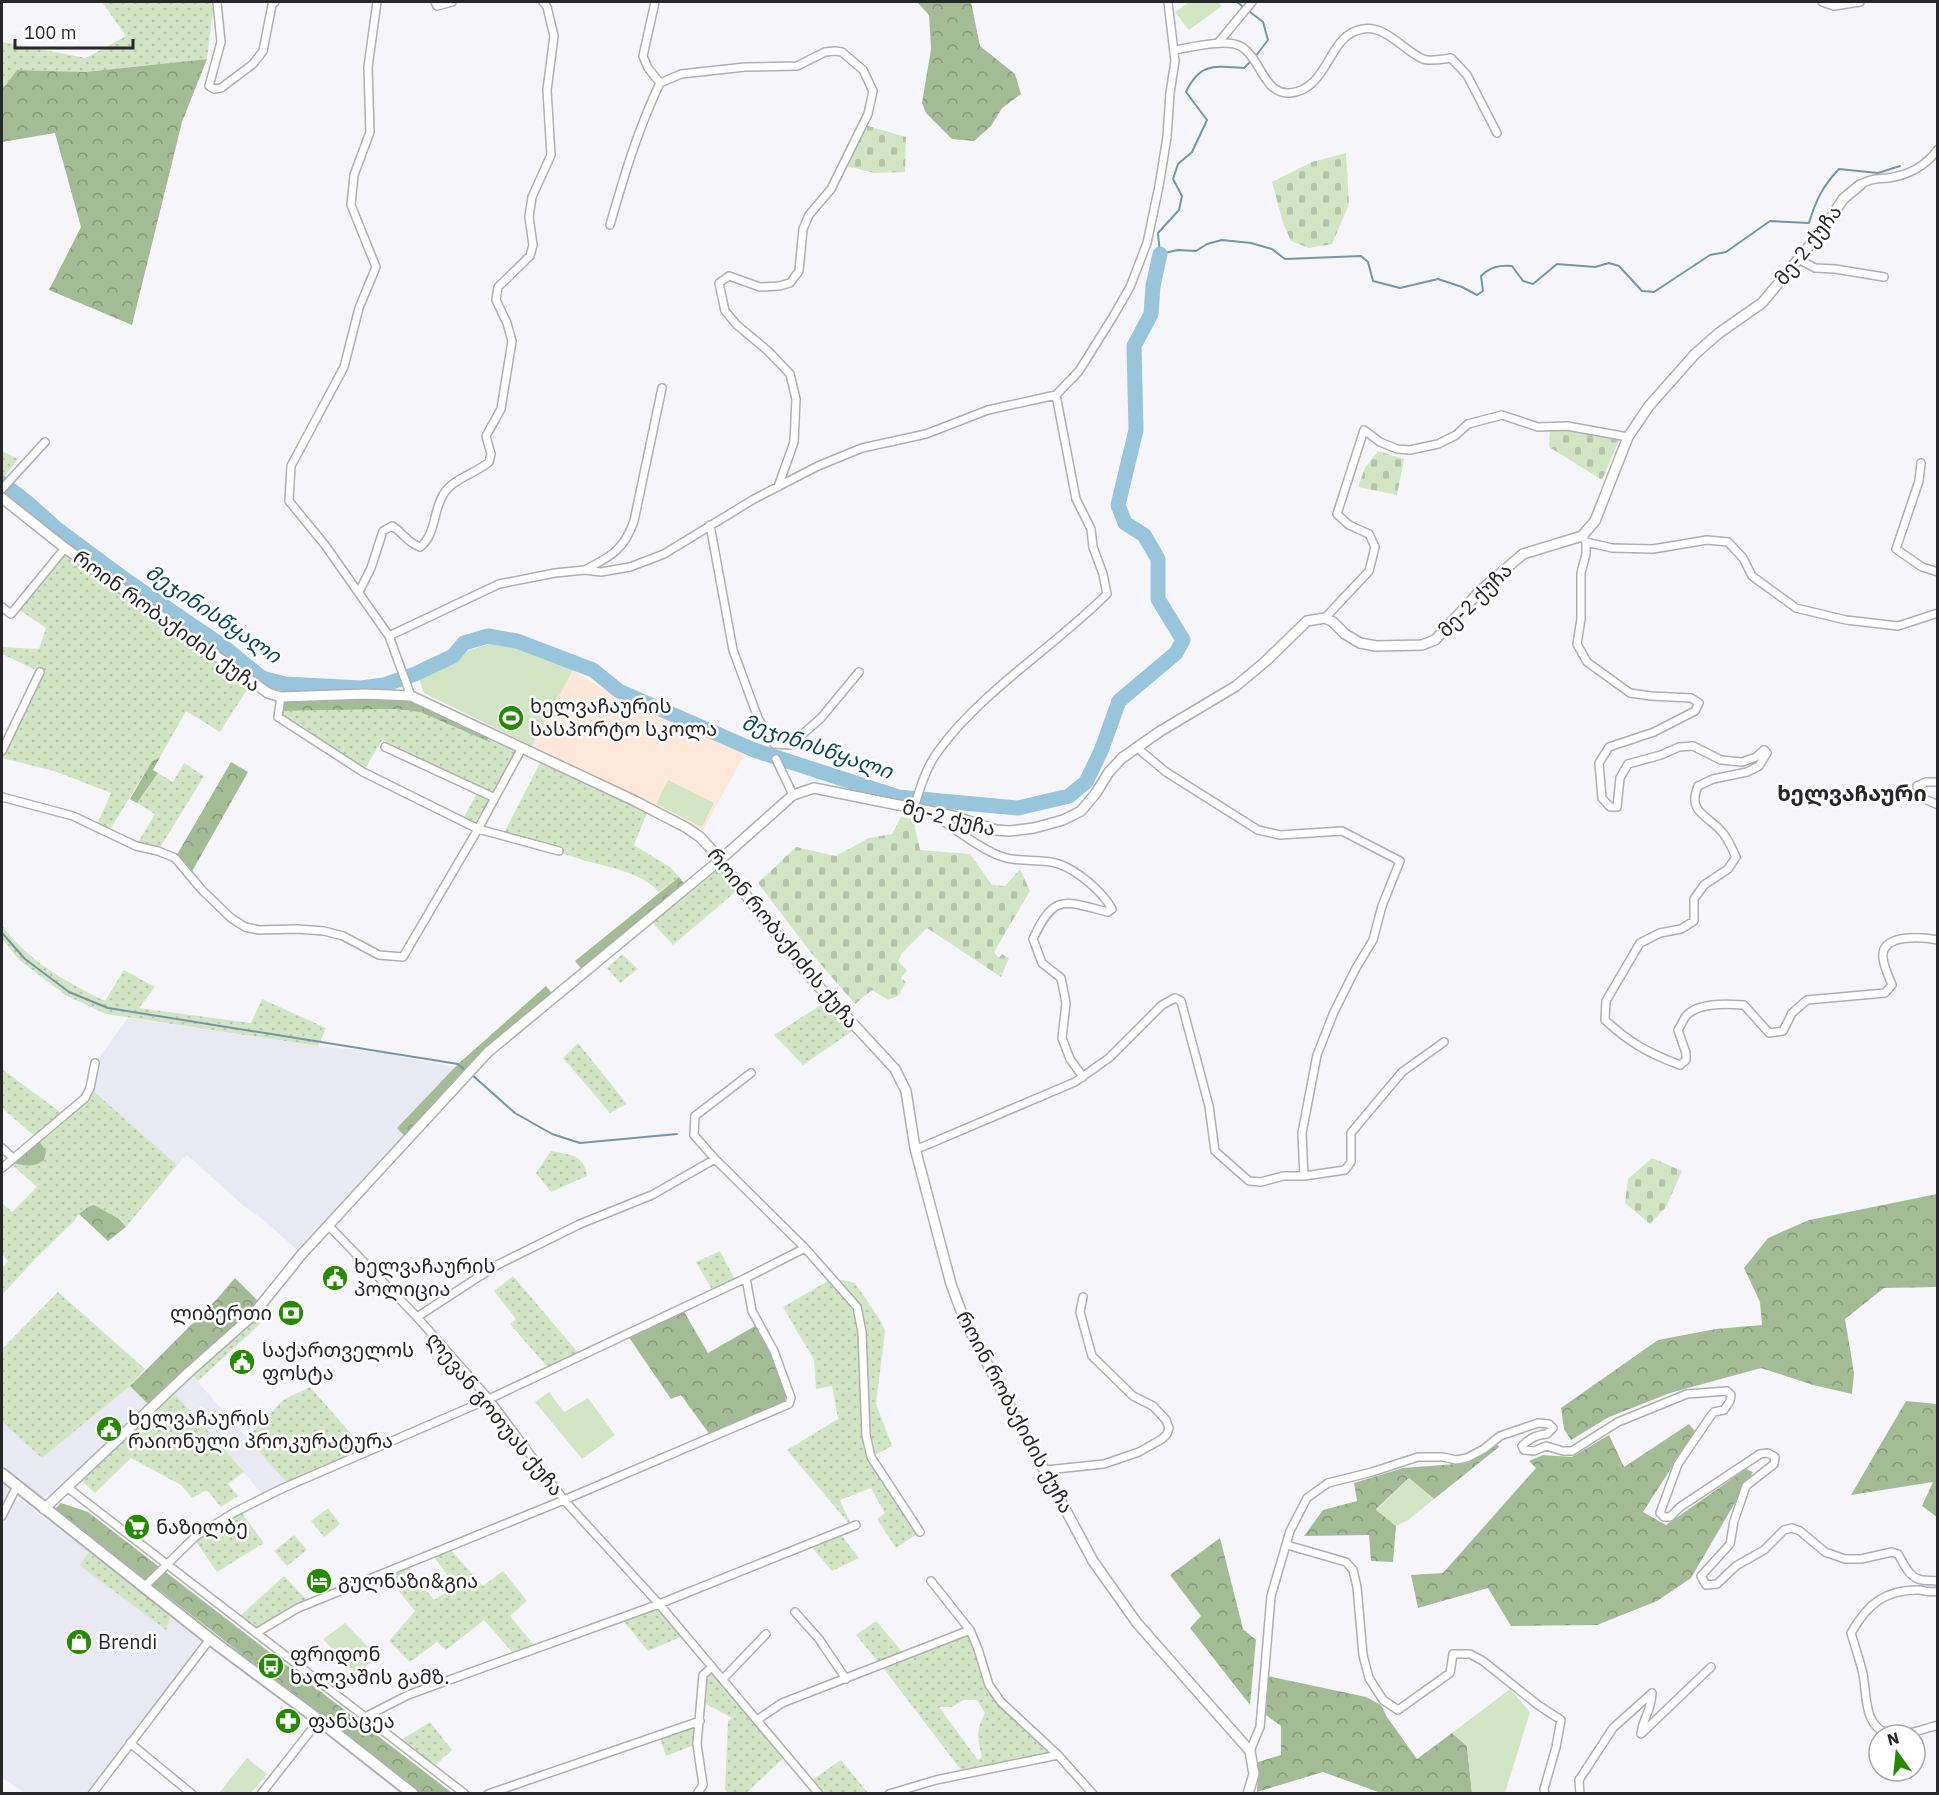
<svg xmlns="http://www.w3.org/2000/svg" width="1939" height="1795" font-family="'IBM Plex Sans','Noto Sans Georgian',sans-serif">
<defs>
<pattern id="grass-dots" width="8" height="8" patternUnits="userSpaceOnUse" patternTransform="scale(1.5)"><rect width="8" height="8" fill="#d2e6c6"/><path d="M2 2h.1M6 6h.1" fill="none" stroke="#b4c5aa" stroke-width="1.8" stroke-linecap="round"/></pattern>
<pattern id="forest-crowns" width="20" height="18" patternUnits="userSpaceOnUse" patternTransform="scale(1.5)"><rect width="20" height="18" fill="#a4bc96"/><path d="M2 6a3 3 0 1 1 6 0M12 15a3 3 0 1 1 6 0" fill="none" stroke="#86997a"/></pattern>
<pattern id="cemetery-stones" width="16" height="16" patternUnits="userSpaceOnUse" patternTransform="scale(1.5)"><rect width="16" height="16" fill="#d2e6c6"/><path d="M2 7V4a2 2 0 0 1 4 0v3zM10 15v-3a2 2 0 0 1 4 0v3z" fill="#b4c5aa"/></pattern>
</defs>
<rect width="100%" height="100%" fill="#f6f6fa"/>
<path fill="#e9e9f4" d="M128,1018L318,1046L378,1052L455,1067L397,1128L407,1139L302,1254L261,1218L245,1207L187,1155L177,1165L90,1088L95,1063Z
M189,1372L290,1486L265,1497L171,1390Z
M130,1386L152,1408L68,1488L42,1497L2,1465V1422L42,1458Z
M2,1484L12,1492L7,1506L19,1499L89,1552L79,1565L166,1630L171,1616L206,1645L92,1793H25L2,1778V1516L6,1506L2,1503Z"/>
<path fill="#fee8da" d="M573,670L602,688L746,752L703,830L532,746Z"/>
<path fill="url(#grass-dots)" fill-rule="evenodd" d="M102,2H211L213,11L207,59L85,72L17,70L2,90V42L86,58L126,36Z
M2,451L18,459L2,480Z
M65,548L252,682L220,732L186,711L160,757L152,761L108,833L96,827L111,793L54,771L2,758V751L40,672L2,654V647L39,649L46,628L16,608Z
M395,709L420,712L487,741L492,733L522,748L478,829L462,821L478,791L382,740L363,772L278,717L279,711Z
M543,757L649,808L634,845L670,867L679,877L659,892C641,872 608,867 583,860C556,851 530,843 503,835Z
M184,763L204,776L158,851L136,846L155,814L137,803L158,773L173,782Z
M720,860L740,888L673,945L649,919Z
M2,925C26,960 68,983 105,1001L124,970L155,987L139,1008L251,1023L262,999L326,1028L318,1046L106,1014L65,995L18,959L2,938Z
M622,954L638,969L620,983L607,968Z
M830,999L857,1028L803,1065L774,1035Z
M578,1043L627,1104L610,1113L563,1058Z
M2,1069L64,1115L90,1088L177,1165L126,1227L119,1219L79,1214L74,1221L35,1259L2,1295V1268L8,1261L2,1254V1203L12,1212L37,1187L9,1162L37,1138L2,1108Z
M551,1151C570,1155 584,1154 587,1176L551,1192L536,1173Z
M720,1251L737,1283L714,1293L696,1262Z
M513,1276L581,1356L550,1370L510,1324L516,1319L494,1291Z
M833,1278L855,1283L880,1320L885,1331L876,1404L892,1446L871,1457L920,1532L896,1548L877,1519L885,1513L871,1488L840,1500L852,1527L787,1450L838,1419L832,1386L816,1389L814,1360L783,1307Z
M58,1292L145,1369L130,1386L42,1458L2,1422V1349Z
M252,1316L260,1324L198,1381L189,1372Z
M310,1387L367,1452L290,1486L247,1438L283,1400Z
M171,1390L244,1472L228,1484L238,1496L221,1507L207,1490L192,1498L181,1485L131,1458L95,1493L79,1478Z
M328,1508L340,1524L324,1537L311,1521Z
M241,1512L264,1543L217,1572L195,1540Z
M839,1532L859,1558L832,1571L809,1544Z
M294,1535L307,1550L287,1566L274,1551Z
M450,1549L483,1586L503,1571L527,1601L510,1616L535,1646L514,1654L484,1620L446,1650L437,1642L410,1662L389,1641L415,1611L386,1575L408,1566L434,1600L456,1586L433,1556Z
M89,1552L171,1616L166,1630L79,1565Z
M284,1576L308,1601L258,1630L240,1616Z
M659,1604L685,1635L648,1651L621,1618Z
M876,1621L906,1656L970,1630L989,1686L1058,1755L964,1774L881,1665L856,1635ZM964,1700H977L985,1713C976,1730 977,1738 982,1757L978,1760L939,1707H952Z
M712,1667L787,1755L746,1793H728L725,1790L728,1721L732,1718L701,1701L703,1675Z
M700,1721L697,1744L666,1756L659,1735Z
M430,1722L452,1750L432,1768L398,1742Z
M841,1760L868,1793H819L809,1782Z"/>
<path fill="url(#forest-crowns)" d="M917,2H971L980,46L1015,74L1021,94L1002,108L991,126L974,141L952,139L926,113L922,103L931,49L929,15Z
M207,59L182,122L132,325L49,290L81,227L55,133L2,142V90L17,70L85,72Z
M411,696L492,733L487,741L420,712L395,709L279,711L281,697Z
M160,757L153,770L158,773L137,803L130,799L152,761Z
M231,762L248,772L190,875L175,858Z
M679,877L687,887L585,973L575,961Z
M546,986L555,997L518,1028L407,1139L397,1128L458,1064Z
M37,1138L46,1151L44,1160C33,1169 22,1165 9,1162Z
M1937,1194V1287L1884,1288L1845,1319L1854,1373L1852,1394L1813,1385L1761,1368L1670,1393L1609,1417L1571,1440L1564,1429L1561,1408L1658,1340L1716,1329L1762,1325L1760,1302L1744,1268L1768,1238L1809,1220Z
M94,1205L119,1219L126,1227L108,1241L79,1214L88,1207Z
M235,1278L262,1305L152,1408L130,1386L216,1300Z
M683,1310L708,1353L755,1326L770,1352L786,1397L784,1403L710,1435L681,1395L671,1399L628,1336Z
M1906,1401L1937,1404V1517L1922,1506L1933,1482L1851,1495Z
M1689,1424L1695,1431L1643,1512L1666,1525L1746,1469L1753,1472L1691,1578L1657,1601L1597,1625L1511,1626L1488,1588L1418,1608L1411,1575L1443,1573L1536,1468L1529,1461L1543,1455L1572,1457L1609,1435L1624,1467Z
M1497,1444L1499,1447L1434,1499L1409,1478L1376,1509L1396,1526L1393,1562L1371,1561L1369,1535L1304,1536L1323,1510L1357,1501L1354,1483L1403,1468L1468,1463Z
M61,1503L88,1512L452,1793H421L55,1509Z
M1220,1538L1243,1629L1256,1640L1250,1705L1190,1628L1201,1616L1170,1575Z
M1268,1676L1366,1697L1381,1705L1387,1717L1417,1759L1452,1733L1467,1746L1472,1793H1381L1323,1772L1257,1792L1258,1762L1281,1755V1726L1266,1715Z"/>
<path fill="url(#cemetery-stones)" d="M865,125L906,137L905,172L874,173L847,166Z
M1346,153L1349,204L1332,244L1309,248L1291,241L1283,223L1272,182L1312,162Z
M1550,429L1579,431L1619,440L1602,480L1549,447Z
M1378,451L1404,459L1397,495L1358,487L1365,468Z
M901,817L913,819L920,850L970,854L992,885L1005,886L1020,869L1030,891L994,952L999,958L1002,954L1009,958L1001,977L927,928L902,953L898,961L907,970L901,978L906,982L898,996L888,1000L872,990L855,1004L812,954L758,883L796,847L836,856L869,838L892,834Z
M1652,1158L1682,1171L1666,1207L1650,1224L1625,1203L1628,1179Z"/>
<path fill="#d2e6c6" d="M1189,2H1218L1222,6L1189,30L1175,12Z
M491,643L518,644L573,670L532,746L424,693L419,678L465,652Z
M668,780L714,803L702,827L656,804Z
M549,1392L564,1412L588,1398L615,1435L582,1459L535,1402Z
M1409,1478L1434,1499L1408,1520L1396,1526L1376,1510Z
M345,1623L377,1656L357,1675L323,1639Z
M1510,1689L1530,1712L1505,1793H1472L1467,1746L1452,1733Z
M247,1758L267,1774L251,1793H219Z"/>
<g fill="none" stroke-linecap="round" stroke-linejoin="round">
<path stroke="#7695a6" stroke-width="2" d="M1237,2L1263,22L1268,40L1255,57
M1251,61L1244,68C1215,66 1200,62 1186,92L1207,120L1192,152L1178,164L1173,179L1182,196L1179,210L1158,233L1160,254L1178,250L1196,251L1207,244L1222,240L1251,243L1272,249L1285,259L1361,256L1368,262L1373,281L1400,288L1438,279L1462,287L1477,295L1483,291L1481,276C1490,267 1499,265 1512,266L1523,281L1533,284L1557,264L1595,267L1609,263L1619,266L1642,291L1654,292L1710,255L1726,252L1770,221L1809,223C1816,200 1822,187 1839,169L1878,173L1900,166
M2,933L25,959L69,992L108,1008L458,1064L466,1071
M471,1074L515,1113L552,1134L580,1143L677,1134"/>
<path stroke="#98c4dc" stroke-width="15" d="M2,483L28,503L57,529L127,581L224,647L262,678L285,684L361,688L384,685L415,674L453,656L464,643L488,636L517,641L593,670L619,691L754,750L898,797L1018,808L1069,796L1086,782L1101,751L1119,701L1176,653L1183,640L1158,599V559L1144,535L1125,523L1118,505L1136,430L1134,346L1151,314L1153,286L1160,254"/>
<g stroke="#afafb2" stroke-width="10">
<path id="street" d="M217,2L221,42L209,86L214,89L221,88L253,64L263,51L272,5L275,2
M377,2L368,67L370,132L354,175L351,205L376,267L359,308L344,367L291,466L289,501L325,545L389,636L411,696
M435,2L437,6L452,2
M1822,2L1834,6L1860,2
M1218,43L1252,2
M1175,50C1192,47 1227,38 1242,47C1261,59 1264,95 1290,93C1330,89 1327,34 1363,29C1386,25 1404,51 1423,59C1430,62 1443,59 1451,58L1467,75L1497,133
M660,83L681,74L745,67L797,66L825,52L835,51L842,52L863,70L873,91L868,114L831,189L809,215L803,229L799,271L790,283L779,286L760,287L729,276L719,283L725,311L737,325L768,351L790,374L796,399L794,442L778,487
M1860,185C1868,179 1877,179 1888,178C1909,175 1925,167 1938,149
M610,225C624,176 638,129 660,83L648,68L643,56L655,2
M1798,259L1815,268L1835,269L1884,277
M1921,463L1919,481L1896,549L1922,567L1938,572
M2,489L45,442
M710,525L733,650L758,718L774,744L790,745L821,718L859,672
M1582,536L1586,542V554L1581,573V619L1577,644L1587,662L1630,693L1651,696L1691,698L1699,703L1695,711L1654,732L1609,747L1599,763L1602,798L1610,807H1617L1620,778L1628,764L1661,755L1679,747L1693,746L1721,760L1742,762L1756,757L1764,750L1767,753L1759,766L1747,772L1713,779L1698,786C1687,813 1707,814 1722,832C1728,838 1732,849 1736,857L1728,869L1704,885L1694,899V921L1681,929L1660,933L1640,943L1606,1001L1605,1020C1630,1043 1648,1053 1680,1065L1686,1060V1053L1678,1030C1681,1026 1683,1020 1686,1016C1698,1002 1727,1004 1744,1005L1769,1033L1783,1031L1792,1013L1807,1000L1885,993L1892,985C1889,977 1884,967 1883,958C1880,933 1923,937 1938,940
M1586,542L1612,548L1653,549L1707,540L1728,542L1743,558L1752,576L1796,608L1846,620L1898,626L1938,613
M585,570C611,556 624,550 634,521L662,388
M359,592L371,568L383,531L392,526C405,533 404,541 420,547C436,535 433,511 443,495C453,478 475,474 489,462L491,454L486,436L501,409L512,341L507,323L496,300L498,287L530,256L533,245L529,217L532,197L551,155L547,90L554,36L547,7L543,2
M2,607L11,614L65,548
M1325,618L1369,571L1375,547L1369,534L1349,525L1337,514L1364,430L1380,442L1397,449L1410,450L1438,444L1456,435L1468,424L1502,415L1538,427L1567,426L1628,437
M389,636L499,584L555,573L585,570L601,572L630,567L664,554L754,499L818,466L862,448L926,434L988,410L1056,395L1079,371L1114,315L1130,287L1147,243L1159,186L1167,137L1170,93L1175,61L1168,2
M281,697L278,717L363,772L478,829L559,851
M385,747L495,798
M1136,747L1166,772L1258,830L1280,835L1342,831L1400,861L1382,906L1373,940L1356,968L1334,1012L1317,1055L1302,1133L1304,1176L1345,1170L1351,1162V1133L1402,1072L1444,1042
M2,751L40,672
M776,759L793,795
M1938,782H1926L1917,786L1918,796L1938,805
M2,797L73,816L136,846L158,851L175,858L202,890L231,918L245,927L259,930L297,929L324,931L343,936L379,955L403,957L478,829L522,748
M914,808C920,788 926,767 939,750C982,691 1054,647 1107,594L1103,574L1093,547L1091,529L1076,499L1056,395
M932,813C950,826 983,851 1003,857C1021,863 1042,858 1059,864C1078,871 1102,891 1112,909L1108,912C1064,901 1054,893 1033,939L1042,963L1061,978L1066,1003L1062,1038L1070,1059L1083,1077
M2,1148L13,1158
M915,1148L922,1147L1075,1082L1109,1058L1162,1005L1175,998L1181,1001L1209,1106L1215,1151L1249,1181L1261,1182L1283,1176H1304
M715,1159L694,1135L695,1116L751,1073
M2,1168L85,1098L90,1088L95,1063
M329,1226L417,1317L489,1399L564,1500L659,1604L819,1794
M417,1317L497,1265L580,1224L652,1195L715,1159L805,1248L857,1307L862,1332L866,1435L871,1457L920,1532
M1046,1470L1104,1464L1139,1452L1162,1439L1167,1434L1169,1428L1166,1420L1153,1406L1133,1396L1092,1356L1080,1312L1083,1297
M68,1488L465,1794
M2,1516L17,1486
M1287,1545L1346,1562L1353,1570L1357,1587L1363,1655L1369,1678L1383,1700L1398,1710L1450,1673L1453,1654H1470L1483,1661L1538,1705L1561,1720L1556,1747L1544,1789L1545,1794
M931,1581L970,1630L978,1649L989,1685L1001,1702L1058,1755L1093,1794
M145,1586L196,1536L235,1512L281,1489L489,1399L746,1278L805,1248
M1938,1591C1931,1593 1926,1591 1919,1590C1885,1589 1867,1605 1851,1633C1855,1647 1860,1661 1863,1674C1867,1694 1863,1729 1891,1734C1906,1736 1923,1729 1938,1725
M795,1612L819,1639L846,1679
M256,1633L298,1608L564,1500L789,1404L791,1398L774,1351L752,1311L746,1278
M723,1679L766,1634
M365,1717L408,1695L659,1604L856,1525
M757,1720L782,1703L970,1630
M130,1743L192,1794
M1250,1751L1260,1727L1271,1596L1290,1531L1307,1498L1328,1483L1372,1472L1418,1457H1443L1456,1460L1467,1458L1484,1449L1500,1436L1538,1423L1549,1424L1553,1428L1547,1434C1536,1435 1530,1438 1522,1446L1524,1450L1534,1451L1546,1446L1563,1451H1572L1618,1422L1687,1394L1727,1391L1731,1395L1730,1401L1724,1410L1714,1412L1710,1417L1678,1464L1660,1513L1664,1517H1670L1680,1507L1760,1454L1768,1453L1775,1457L1774,1464L1746,1486L1734,1521L1730,1544L1701,1576L1706,1585L1717,1584L1736,1566L1764,1550L1784,1530L1792,1528L1800,1531L1825,1552L1845,1559H1861L1892,1552L1898,1554C1904,1564 1909,1578 1922,1580C1927,1581 1933,1580 1938,1581
M92,1794L210,1639
M261,1794L319,1720
M488,1794L700,1721
M697,1794L703,1785L697,1744L703,1675L712,1667
M889,1794L936,1780L1058,1755
M1580,1794L1579,1780L1613,1728L1652,1693C1651,1712 1643,1717 1641,1734L1711,1667"/>
</g>
<g stroke="#afafb2" stroke-width="12">
<path id="secondary" d="M2,498L65,548L268,693L281,697L365,694L411,696L635,801L687,828L700,837L713,851L745,894L809,976L895,1069L906,1091L915,1148L934,1220L951,1284L965,1322L1093,1561L1137,1623L1250,1751L1254,1774L1248,1794
M44,1509L189,1372L252,1316L302,1254L488,1052L720,860L793,795L814,788L953,816L996,830L1009,831L1034,828L1063,820L1081,811L1096,793L1109,772L1122,758L1159,732L1236,686L1266,661L1307,621L1325,618L1333,622L1345,634L1360,643L1376,646L1422,645L1435,640L1480,591L1523,554L1582,536L1595,521L1628,437L1649,406L1695,354L1719,333L1762,303L1825,227L1843,199L1860,185"/>
</g>
<g stroke="#afafb2" stroke-width="14">
<path id="primary" d="M2,1474L210,1639L319,1720L413,1794"/>
</g>
<use href="#street" stroke="#fff" stroke-width="7"/>
<use href="#secondary" stroke="#fff" stroke-width="9"/>
<use href="#primary" stroke="#fff" stroke-width="10"/>
</g>
<defs>
<g id="stadium-disc" transform="scale(1.35)"><circle r="9.5" fill="#268b02" stroke="#fff"/><path d="M0-5a6.5 5 0 1 0 0 10a6.5 5 0 1 0 0-10ZM-3.5-1.8h7v3.6h-7Z" fill="#fff"/></g>
<g id="civic-disc" transform="scale(1.35)"><circle r="9.5" fill="#268b02" stroke="#fff"/><path d="M-.6-6.5H3V-4.5H.6V-3L4-1V1h2V6H-6V1h2V-1L-.6-3ZM-1.2 2.5V6h2.4V2.5Z" fill="#fff"/></g>
<g id="bank-disc" transform="scale(1.35)"><circle r="9.5" fill="#268b02" stroke="#fff"/><path d="M-6-4H6V4H-6ZM0-2.3a2.3 2.3 0 1 0 0 4.6a2.3 2.3 0 1 0 0-4.6Z" fill="#fff"/></g>
<g id="supermarket-disc" transform="scale(1.35)"><circle r="9.5" fill="#268b02" stroke="#fff"/><path d="M-6-5.5h2.5l.6 2H6L4.5 2H-2.5L-4.4-4H-6ZM-1.5 3.2a1.3 1.3 0 1 0 .1 0ZM3 3.2a1.3 1.3 0 1 0 .1 0Z" fill="#fff"/></g>
<g id="hotel-disc" transform="scale(1.35)"><circle r="9.5" fill="#268b02" stroke="#fff"/><path d="M-6-4.5h1.5V1H6V5H4.5V3h-9V5H-6ZM-4 0a1.8 1.8 0 1 1 3.6 0ZM.5 0V-2.5h3Q6-2.5 6 0Z" fill="#fff"/></g>
<g id="shop-disc" transform="scale(1.35)"><circle r="9.5" fill="#268b02" stroke="#fff"/><path d="M-5-2.5h2.3a2.7 3.5 0 0 1 5.4 0H5L5.5 6h-11ZM-1.5-2.5h3a1.5 2.3 0 0 0-3 0Z" fill="#fff"/></g>
<g id="bus-disc" transform="scale(1.35)"><circle r="9.5" fill="#268b02" stroke="#fff"/><path d="M-5-6H5V4H4V6H2V4H-2V6H-4V4H-5ZM-3.5-4V0h7V-4ZM-3.5 1.2v1.5H-2V1.2ZM2 1.2v1.5H3.5V1.2Z" fill="#fff"/></g>
<g id="pharmacy-disc" transform="scale(1.35)"><circle r="9.5" fill="#268b02" stroke="#fff"/><path d="M-2-6h4v4h4v4h-4v4h-4v-4h-4v-4h4Z" fill="#fff"/></g>
</defs>
<g fill-rule="evenodd">
<use href="#stadium-disc" x="511" y="718"/>
<use href="#civic-disc" x="335" y="1278"/>
<use href="#bank-disc" x="291" y="1313"/>
<use href="#civic-disc" x="242" y="1362"/>
<use href="#civic-disc" x="109" y="1429"/>
<use href="#supermarket-disc" x="137" y="1527"/>
<use href="#hotel-disc" x="319" y="1581"/>
<use href="#shop-disc" x="79" y="1642"/>
<use href="#bus-disc" x="271" y="1666"/>
<use href="#pharmacy-disc" x="288" y="1721"/>
</g>
<g text-anchor="middle" stroke-width="5" stroke-linejoin="round" paint-order="stroke">
<g font-size="20" fill="#272729" stroke="#fff">
<text transform="translate(1808 245) rotate(-52)" y="7">მე-2 ქუჩა</text>
<text transform="translate(1475 600) rotate(-45)" y="7">მე-2 ქუჩა</text>
<text transform="translate(167 621) rotate(36)" y="7">როინ რობაქიძის ქუჩა</text>
<text transform="translate(949 818) rotate(14)" y="7">მე-2 ქუჩა</text>
<text transform="translate(783 938) rotate(51)" y="7">როინ რობაქიძის ქუჩა</text>
<text transform="translate(1015 1412) rotate(62)" y="7">როინ რობაქიძის ქუჩა</text>
<text transform="translate(495 1414) rotate(51)" y="7">ლევან გოთუას ქუჩა</text>
</g>
<g font-size="20" fill="#272729" stroke="#fff" text-anchor="start">
<text x="530" y="713">ხელვაჩაურის<tspan x="530" dy="23">სასპორტო სკოლა</tspan></text>
<text x="354" y="1273">ხელვაჩაურის<tspan x="354" dy="23">პოლიცია</tspan></text>
<text x="272" y="1320" text-anchor="end">ლიბერთი</text>
<text x="262" y="1357">საქართველოს<tspan x="262" dy="23">ფოსტა</tspan></text>
<text x="128" y="1425">ხელვაჩაურის<tspan x="128" dy="23">რაიონული პროკურატურა</tspan></text>
<text x="156" y="1534">ნაზილბე</text>
<text x="338" y="1588">გულნაზი&amp;გია</text>
<text x="98" y="1649">Brendi</text>
<text x="290" y="1661">ფრიდონ<tspan x="290" dy="23">ხალვაშის გამზ.</tspan></text>
<text x="308" y="1728">ფანაცეა</text>
</g>
<g font-size="21" font-style="italic" fill="#0c4760" stroke="#fff">
<text transform="translate(213 614) rotate(34)" y="7">მეჯინისწყალი</text>
<text transform="translate(817 747) rotate(19)" y="7">მეჯინისწყალი</text>
</g>
<g font-size="22" font-weight="bold" fill="#272729" stroke="#fff">
<text x="1852" y="801">ხელვაჩაური</text>
</g>
</g>
<rect width="1939" height="1795" fill="none" stroke="#272729" stroke-width="6"/>
<g transform="translate(1897 1753) rotate(345)"><circle r="28" fill="#ffffff" stroke="#a9a9a9" stroke-width="1.5"/>
<path d="M0-4.5L10 22L0 15L-10 22Z" fill="#268b02"/>
<text y="-9" font-size="16" font-weight="bold" text-anchor="middle" fill="#272729">N</text>
</g>
<path d="M15 39v9h118v-9" fill="none" stroke="#272729" stroke-width="3"/>
<text x="24" y="39" font-size="18" fill="#272729" stroke="#ffffff" stroke-width="4.5" paint-order="stroke">100 m</text>
</svg>
